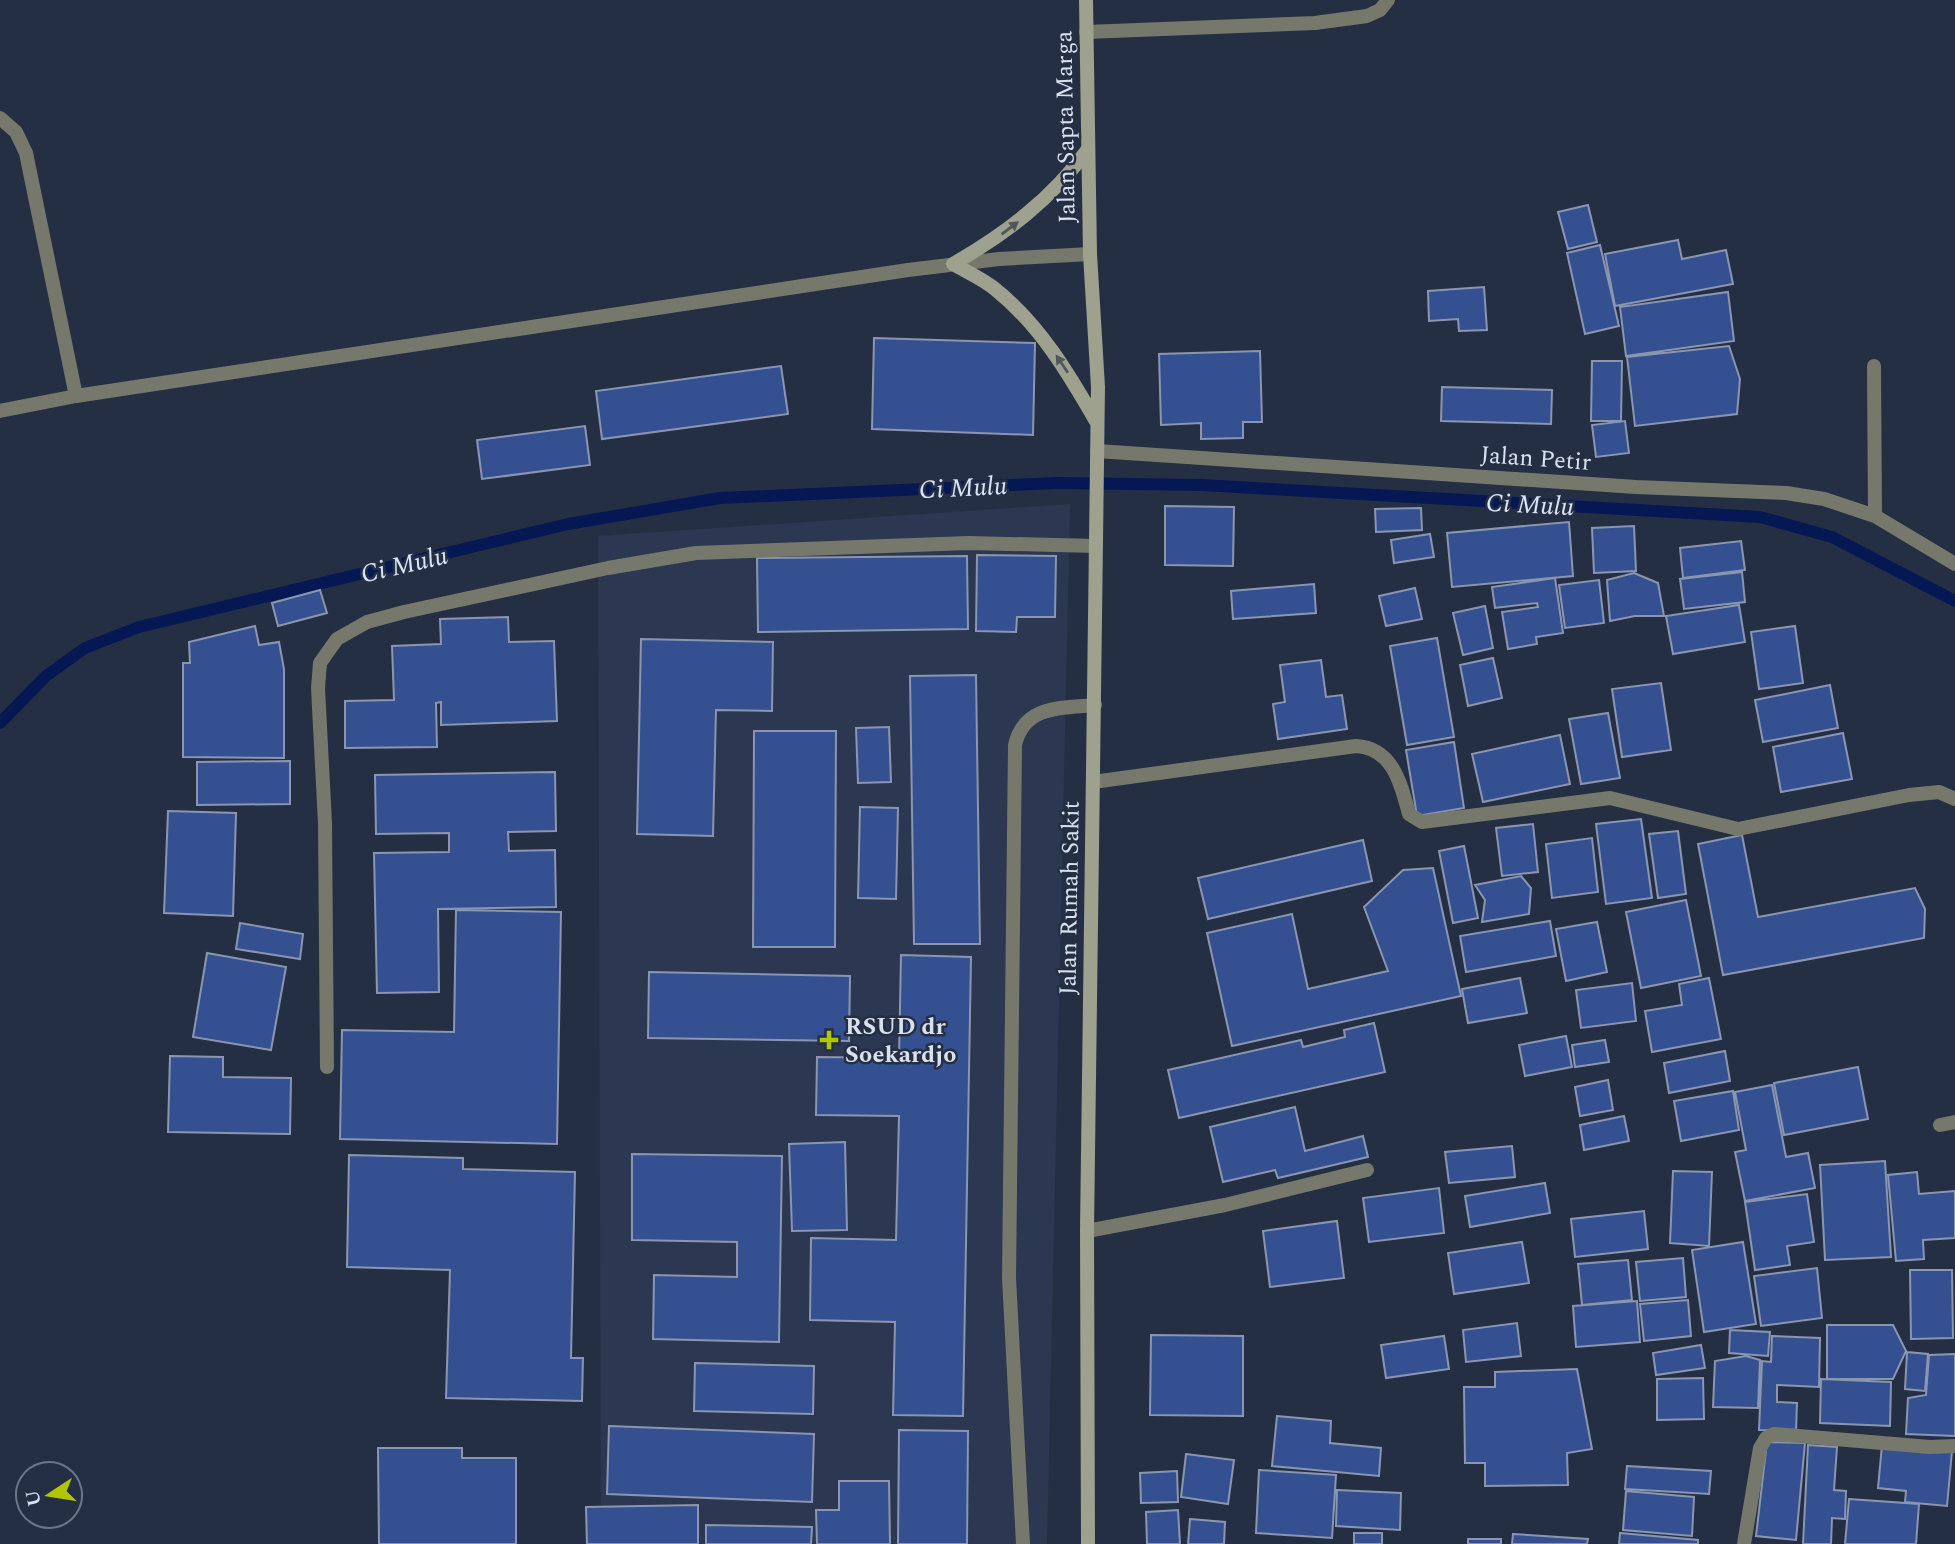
<svg xmlns="http://www.w3.org/2000/svg" width="1955" height="1544" font-family="Spectral,serif">
<rect width="100%" height="100%" fill="#252f44"/>
<path fill="#2c3752" d="M1070,504L1047,1544H601L598,536Z"/>
<g fill="none" stroke-linecap="round" stroke-linejoin="round">
<path stroke="#061854" stroke-width="12" d="M0,723L46,676L85,648L139,627L568,524L720,498L1058,483L1202,485L1760,517L1832,537L1955,601"/>
</g>
<path fill="#355091" stroke="#8a96b1" stroke-width="2" d="M1588,205L1597,242L1568,249L1558,212Z
M1678,240L1682,259L1726,250L1733,284L1615,306L1605,254Z
M1600,245L1619,326L1585,334L1567,253Z
M1484,287L1487,330L1459,331L1458,319L1429,321L1428,291Z
M1728,292L1734,341L1626,356L1620,307Z
M874,338L1035,343L1033,435L872,429Z
M1729,346L1740,379L1737,414L1635,426L1627,357Z
M1260,351L1262,422H1243V438L1201,439V423L1161,425L1159,354Z
M1592,361H1622L1621,421H1591Z
M781,366L788,414L602,439L596,391Z
M1442,387L1552,390L1551,424L1441,421Z
M1625,421L1629,453L1596,457L1592,425Z
M585,426L590,465L482,479L477,440Z
M1165,506L1234,507L1233,566L1165,565Z
M1421,508L1422,530L1376,532L1375,509Z
M1569,522L1573,576L1452,587L1447,533Z
M1634,526L1636,571L1594,573L1592,528Z
M1430,534L1434,557L1394,563L1391,540Z
M1741,541L1745,570L1683,578L1680,548Z
M977,555L1056,556L1055,617H1017L1016,632L976,631Z
M967,556L968,629L758,632L757,558Z
M1742,572L1745,602L1684,609L1680,579Z
M1634,573L1658,583L1664,616H1635L1610,621L1607,580Z
M1555,578L1563,633L1536,637L1537,644L1508,649L1502,612L1538,607L1537,603L1495,608L1492,587Z
M1599,580L1604,623L1565,628L1559,585Z
M1314,584L1316,613L1233,619L1231,591Z
M1415,588L1422,619L1386,626L1379,596Z
M320,590L327,613L278,626L272,603Z
M1739,605L1745,642L1673,654L1666,616Z
M1485,606L1493,648L1463,655L1453,613Z
M508,617L509,642L554,641L557,721L441,725V702L436,703L437,747L345,748V701L394,700L392,646L441,644L440,619Z
M255,626L259,645L279,642L284,669V758L183,757V663H190L189,642Z
M1795,626L1803,683L1759,689L1751,632Z
M1437,638L1454,737L1407,745L1390,646Z
M641,639L773,642L772,711L716,710L713,836L637,834Z
M1493,658L1502,698L1468,706L1460,665Z
M1321,660L1326,697L1342,695L1347,729L1278,739L1273,704L1285,702L1280,665Z
M976,675L980,944H914L910,676Z
M1661,683L1671,750L1622,757L1612,689Z
M1830,685L1838,728L1763,742L1755,700Z
M1608,713L1620,778L1581,784L1569,719Z
M889,727L891,782L858,783L856,728Z
M754,731H836L835,947H753Z
M1843,733L1852,779L1781,792L1773,747Z
M1560,735L1570,784L1483,802L1472,754Z
M1454,742L1464,808L1417,816L1406,750Z
M290,761V804L197,805V762Z
M555,772L556,831L508,832L509,851L555,850L556,907L438,909L439,992L377,993L374,853L449,852V833L376,834L375,775Z
M860,807L898,808L896,899L858,898Z
M168,811L236,813L233,916L164,913Z
M1641,819L1652,898L1606,904L1596,824Z
M1533,824L1538,872L1502,876L1496,828Z
M1678,831L1686,894L1658,898L1649,834Z
M1742,835L1758,917L1915,888L1925,909L1924,938L1723,975L1698,844Z
M1592,838L1598,892L1552,898L1546,844Z
M1363,840L1372,881L1208,919L1198,878Z
M1464,846L1478,918L1453,923L1439,851Z
M1433,868L1461,996L1232,1046L1207,933L1292,914L1308,989L1388,971L1364,907L1403,870Z
M1521,876L1531,888L1529,914L1482,922L1485,900L1475,885Z
M1686,900L1701,976L1641,988L1626,912Z
M456,910L561,912L557,1144L340,1139L342,1030L454,1032Z
M1550,921L1556,956L1466,972L1460,936Z
M1597,922L1607,972L1566,981L1556,929Z
M240,923L303,934L300,959L236,949Z
M207,953L286,967L271,1050L193,1037Z
M901,955L971,957L963,1416L893,1415L895,1322L810,1320L811,1238L896,1240L899,1116L816,1115L817,1057L899,1058Z
M649,972L850,976L849,1041L648,1038Z
M1520,978L1527,1013L1468,1023L1462,989Z
M1709,978L1721,1039L1652,1052L1645,1011L1682,1005L1679,984Z
M1632,983L1636,1021L1581,1028L1576,990Z
M1374,1023L1385,1072L1179,1118L1168,1070L1301,1040L1303,1047L1345,1037L1344,1030Z
M1566,1036L1572,1067L1525,1076L1519,1045Z
M1605,1040L1609,1062L1575,1067L1572,1045Z
M1725,1051L1730,1081L1669,1093L1664,1063Z
M170,1056L223,1057V1077L291,1078L290,1134L168,1132Z
M1858,1067L1868,1119L1784,1135L1774,1083Z
M1608,1080L1613,1110L1580,1116L1575,1087Z
M1772,1085L1786,1157L1808,1153L1815,1188L1745,1201L1735,1152L1746,1150L1735,1092Z
M1733,1091L1739,1130L1681,1141L1674,1101Z
M1295,1107L1305,1151L1363,1136L1368,1157L1278,1178L1275,1170L1223,1182L1210,1127Z
M1624,1116L1629,1141L1584,1150L1580,1125Z
M845,1142L847,1230L792,1231L789,1144Z
M1512,1146L1515,1177L1449,1183L1445,1152Z
M632,1154L782,1156L779,1342L653,1339L654,1275L737,1277V1242L632,1240Z
M349,1155L463,1158V1169L575,1172L571,1358H583L582,1401L446,1398L450,1270L347,1267Z
M1885,1161L1891,1257L1825,1260L1820,1165Z
M1673,1171L1712,1172L1709,1246L1670,1243Z
M1917,1172L1919,1194L1955,1191V1238L1923,1240L1924,1259L1896,1261L1888,1175Z
M1545,1183L1550,1213L1470,1227L1465,1196Z
M1439,1188L1444,1233L1369,1242L1363,1198Z
M1807,1194L1814,1242L1787,1246L1790,1265L1755,1270L1745,1202Z
M1644,1211L1648,1249L1575,1257L1571,1219Z
M1337,1221L1344,1278L1270,1287L1263,1231Z
M1522,1242L1529,1283L1454,1294L1448,1253Z
M1743,1242L1756,1324L1704,1332L1692,1250Z
M1683,1258L1686,1297L1640,1301L1636,1262Z
M1628,1260L1632,1300L1582,1305L1578,1264Z
M1817,1268L1822,1318L1761,1326L1754,1276Z
M1910,1270H1952L1953,1338L1911,1339Z
M1688,1300L1691,1336L1644,1341L1640,1304Z
M1637,1301L1640,1342L1576,1347L1573,1306Z
M1517,1323L1521,1356L1466,1362L1463,1330Z
M1827,1325H1893L1906,1351L1893,1379H1827Z
M1730,1330L1770,1332L1768,1356L1729,1353Z
M1151,1335L1243,1336V1416L1150,1415Z
M1444,1336L1449,1369L1386,1378L1381,1345Z
M1772,1336L1820,1338L1819,1387L1777,1385V1402L1797,1403L1796,1431L1759,1430L1762,1361L1771,1362Z
M1701,1345L1705,1368L1656,1375L1653,1353Z
M1907,1352L1928,1354L1925,1391L1905,1389Z
M1955,1354V1436L1906,1434L1908,1398L1926,1395L1929,1355Z
M1746,1356L1760,1360L1758,1408L1713,1407L1715,1361Z
M695,1363L814,1366L813,1414L694,1411Z
M1577,1369L1592,1449L1567,1453L1568,1485L1485,1486V1463H1465L1464,1387H1495V1372Z
M1703,1378L1704,1419L1657,1420V1379Z
M1821,1379L1891,1382L1890,1426L1820,1423Z
M1277,1416L1331,1421L1330,1443L1381,1448L1379,1476L1272,1466Z
M609,1426L814,1434L812,1502L607,1494Z
M899,1430L968,1431L967,1544H898Z
M1767,1442L1805,1443L1796,1540L1756,1536Z
M1808,1445L1837,1447L1834,1490L1846,1491L1845,1519L1832,1518L1831,1544H1803Z
M1882,1445L1952,1451L1947,1506L1905,1502L1906,1491L1878,1488Z
M378,1448H462V1458H516V1544H379Z
M1186,1454L1234,1460L1228,1504L1181,1497Z
M1627,1466L1711,1471L1709,1494L1625,1489Z
M1259,1470L1336,1475L1332,1538L1256,1533Z
M1177,1471L1178,1502L1141,1503L1140,1473Z
M839,1481H889L890,1544H817L816,1510H839Z
M1337,1490L1401,1493L1400,1530L1336,1526Z
M1626,1491L1694,1497L1692,1536L1623,1530Z
M1849,1499L1919,1504L1916,1544H1845Z
M698,1505V1544H587L586,1507Z
M1178,1510L1180,1544H1147L1146,1512Z
M1190,1519L1225,1522L1224,1544H1188Z
M706,1525L812,1527L811,1544H706Z
M1354,1533H1382V1544H1354Z
M1620,1533L1698,1540V1544H1619Z
M1513,1534L1588,1539L1587,1544H1512Z
M1468,1539H1501V1544H1468Z"/>
<g fill="none" stroke-linecap="round" stroke-linejoin="round">
<path stroke="#76786c" stroke-width="14" d="M1023,1544L1009,1278L1015,745C1024,705 1062,708 1095,705"/>
<path stroke="#76786c" stroke-width="14" d="M1086,32L1315,23L1367,16L1380,10L1388,0
M0,118L16,132L26,153L76,396
M1874,366L1875,516
M1097,451L1636,487L1786,493L1824,499L1875,516L1955,564
M1093,782L1356,746C1393,748 1401,784 1409,814L1422,822L1610,798L1738,829L1909,795L1939,792L1955,799
M327,1067L325,823L318,688L320,663L337,639L367,622L404,612L608,568L696,553L969,543L1096,546
M1940,1125L1955,1122
M1087,1231L1225,1205L1367,1170
M1744,1544L1760,1448L1766,1438L1774,1434L1930,1447L1955,1446"/>
<path stroke="#76786c" stroke-width="14" d="M0,411L76,396L908,270L999,259L1090,254"/>
<path stroke="#9da18e" stroke-width="14" d="M1086,0L1090,254L1098,387L1087,1231L1088,1544
M953,264C967,272 983,279 995,289C1040,325 1069,374 1097,423
M953,264C1005,234 1052,199 1088,149"/>
</g>
<defs><path id="oneway-solid" d="M-6-.8H1V-3.2L6.5 0L1 3.2V.8H-6Z" transform="scale(1.75)"/></defs>
<g fill="#4f575e">
<use href="#oneway-solid" transform="translate(1010 228) rotate(-37)"/>
<use href="#oneway-solid" transform="translate(1062 364) rotate(-124)"/>
</g>
<path fill="#b1c500" stroke="#252f44" stroke-width="2.5" d="M825.5 1029.5h7v7h7v7h-7v7h-7v-7h-7v-7h7z"/>
<g text-anchor="middle" stroke-width="5" stroke-linejoin="round" paint-order="stroke">
<g font-size="24" fill="#d9e0ee" stroke="#252f44">
<text transform="translate(1065 127) rotate(-91)" y="8">Jalan Sapta Marga</text>
<text transform="translate(1536 458) rotate(4)" y="8">Jalan Petir</text>
<text transform="translate(1069 898) rotate(-89)" y="8">Jalan Rumah Sakit</text>
</g>
<g font-size="24" font-weight="bold" fill="#d9e0ee" stroke="#252f44" text-anchor="start">
<text x="845" y="1034">RSUD dr<tspan x="845" dy="28">Soekardjo</tspan></text>
</g>
<g font-size="26" font-style="italic" fill="#dae4f7" stroke="#252f44">
<text transform="translate(963 487) rotate(-3)" y="9">Ci Mulu</text>
<text transform="translate(1530 504) rotate(3)" y="9">Ci Mulu</text>
<text transform="translate(404 564) rotate(-13)" y="9">Ci Mulu</text>
</g>
</g>
<g transform="translate(49 1495) rotate(258)"><circle r="33" fill="#252f44" stroke="#6d7688" stroke-width="2"/>
<path d="M0-5L12 26L0 18L-12 26Z" fill="#b1c500"/>
<text y="-10" font-size="19" font-weight="bold" text-anchor="middle" fill="#d9e0ee">U</text>
</g>
</svg>
